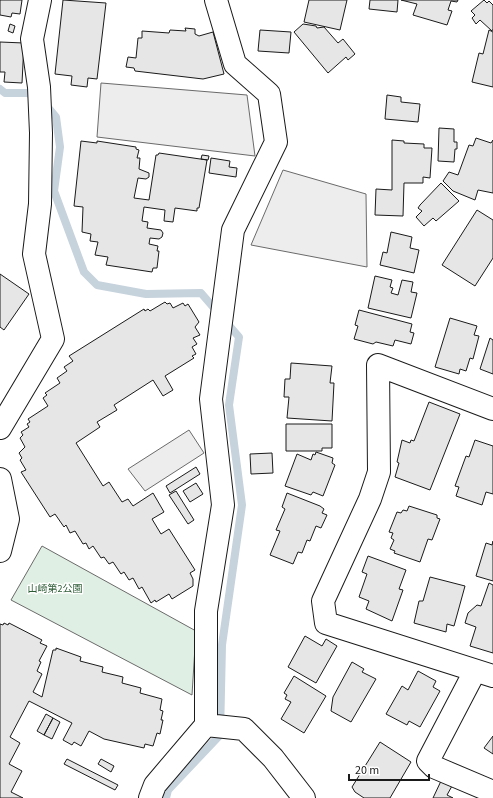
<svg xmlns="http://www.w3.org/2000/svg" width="493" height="798" font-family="'Source Sans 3','Noto Sans JP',sans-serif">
<rect width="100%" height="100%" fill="#fff"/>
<path fill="#e0efe3" stroke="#6a6a6a" d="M42,546L196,631L192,695L11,600Z"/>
<path fill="#ededed" stroke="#6a6a6a" d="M101,83L247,95L255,156L97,137Z
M283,170L366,194L367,267L251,245Z
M189,430L204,453L145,491L128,469Z"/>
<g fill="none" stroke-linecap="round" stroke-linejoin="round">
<path stroke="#c6d2dc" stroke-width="8" d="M0,89L5,93H28L46,105L56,117L60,147L54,191L84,272L97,285L146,294L201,293L239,337L229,405L242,505L222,645L220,735L168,790L166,798"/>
</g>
<path fill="#e6e6e6" stroke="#1a1a1a" d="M0,0H22L20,14L12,13L11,17L0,15Z
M63,0L106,3L97,79L88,78L87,87L71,85L72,76L55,74Z
M309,0H347L340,30L304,22Z
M370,0H398L397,12L369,9Z
M401,0H458L457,2L451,1L448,10L452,11L447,25L413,15L417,4Z
M484,0L487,3L489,1L493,5V29L492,31L480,20L476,24L472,18L475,15L471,11Z
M10,24L15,26L13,33L8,31Z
M303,24L316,26L317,28L324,27L338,43L343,39L355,54L348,60L346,57L328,73L294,32Z
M185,28L195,29V34L199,36L213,32L224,74L203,79L135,71L134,68L126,67L128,57L136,58L138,38H142V31L169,33L170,30L186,31Z
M260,30L291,32L289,53L258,51Z
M489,30L493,32V87L472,82L479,53L483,54Z
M0,42L24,43L22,83L4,82L5,72H0Z
M387,95L401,97V102L420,104L418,122L385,119Z
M439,128L454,129V142H457V149H455L454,162L438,161Z
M476,138L491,143L493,140V193L478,190L475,200L453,191L443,181L449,172L458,175L469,145L473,146Z
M392,140L404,141V143L424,144V148H432L430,178L423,177V183H404L403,216L375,215L376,189L392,190Z
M81,141L97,143V141L136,147V149L139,150L137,158H140L139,169L149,173V177L146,179L138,178L134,198L149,200L156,155H158L159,153L207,160L199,208H197V211L175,208L173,222L164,221L165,210L144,207L142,221L148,222L147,228L161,230L163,233L162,237L159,239L150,238L149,244L158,246L157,251H159L157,268H153L152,272L106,265L108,257L95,255L98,242L90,241L91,234L82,232L83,207L74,206Z
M202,155L209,156L208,160L201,159Z
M211,158L230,161L229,167L237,168L236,177L209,173Z
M441,183L459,201L436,221L433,218L424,226L416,217L422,211L418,208L420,205Z
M477,210L493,220V258L475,286L442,265Z
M391,232L412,237L410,248L419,250L414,273L380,265L383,252L387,253Z
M0,274L29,294L4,330L0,327Z
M375,276L392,280L390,287L393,288L391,293L398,295L402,280L413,282L411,292L417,293L411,318L368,308Z
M165,302L167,304L170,303L173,308L183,303L185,306L188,304L199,322L195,327L200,335L193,338L197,344L192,347L196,354L192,356L194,358L165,376L173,390L163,396L153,380L114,405L117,410L97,422L100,427L76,443L103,486L109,482L122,502L128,499L133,506L153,493L164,512L152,519L161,534L169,529L195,570L190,573L193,579V586L172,599L169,594L156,602L155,600L151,603L142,587L139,589L133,578L129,580L124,572L121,574L113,562L109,564L104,557L101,558L93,546L89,549L86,543L83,544L75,531L70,533L66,525L64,527L55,514L50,517L21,472L26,470L20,460L22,458L19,453L25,447L20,438L23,435L21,432L29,427L27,424L30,422L28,419L48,406L43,398L47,395L45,393L60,383L57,378L67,371L64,367L73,361L69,356L144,309L145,311L148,309L150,311Z
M359,310L412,324L410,332L414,333L411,344L395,340L393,346L376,342L373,344L354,339L358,326L355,325Z
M450,318L477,326L474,335L479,336L473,359L470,358L466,371L460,369L459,374L435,367Z
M490,338L493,340V374L480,369Z
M291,363L332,366L330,383H334L332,421L287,418L289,397H284L285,379H290Z
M429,402L460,414L430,490L395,477L399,463L397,462L402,440L410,443L411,440L414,441Z
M286,424H332V448H322V451H286Z
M475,440L493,446V494L486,492L482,505L456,496L459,487L455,486L466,456L469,457Z
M316,452L333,458L332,463L335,465L323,496L313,492L311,495L285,486L297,454L311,460L313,454L315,455Z
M272,453L273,473L251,474L250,454Z
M196,467L200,474L170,493L166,486Z
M196,483L203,494L190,502L183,491Z
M176,491L194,520L188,524L169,495Z
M287,493L320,506L324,509L322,513L327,515L321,528L316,526L310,541L307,540L302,553L298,552L293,564L270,555L280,531L276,530L285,509L282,507Z
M409,506L437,515V518L440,519L432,540L428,539L420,562L394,553L395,551L390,549L394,540L391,538L393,533L389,532L397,512L401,513L403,510L407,511Z
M493,541V581L476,576L486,543L492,545Z
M368,556L406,570L399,589L403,590L392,621L366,609L369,601L359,597L367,574L362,572Z
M430,577L465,586L454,626L447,624L446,632L414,623L419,601H423Z
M489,583L493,585V653L470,646L476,627L465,623L468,613L477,605L481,606Z
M4,623L8,625L9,623L42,640L40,643L47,646L39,661L41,662L37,671L42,674L33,692L42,697L53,650H56V648L81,657L80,661L103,667L102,672L123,677L122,683L141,688L140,693L162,699L160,710L163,711L161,720H163L160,734L157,733L153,746L145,744L144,748L104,739L89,731L81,746L74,742L72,745L63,740L72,723L29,701L10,737L20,743L9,764L22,771L11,792L23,798H0V624L3,625Z
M305,636L322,646L326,639L337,646L316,683L288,667Z
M352,662L364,669L362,672L376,679L351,722L331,711L333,697Z
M418,671L436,681L433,687L440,691L420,727L409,721L407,725L386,714L402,686L408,690Z
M294,676L326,696L304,733L281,719L291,702L285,699L287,695L284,693Z
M46,714L53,718L44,735L37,731Z
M53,718L60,722L52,739L44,735Z
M493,736V754L484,748Z
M380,742L411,762L390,798H364L355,792L352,787Z
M67,759L118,785L115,790L64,764Z
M101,759L114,766L111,772L98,764Z
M441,781L452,786L447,795L453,798H433Z"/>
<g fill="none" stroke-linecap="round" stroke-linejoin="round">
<g stroke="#1a1a1a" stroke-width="24">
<path id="minor" d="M493,409L378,365L379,472L370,499L323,601L326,623L493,676
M0,428L53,339L34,254L40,204L41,133L39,87L32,39L40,0
M0,479L8,519L0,551
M475,671L428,761L434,767L493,792
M206,725L244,729L273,758L304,798
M150,798L155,785L206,725V611L223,505L211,399L233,230L276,142L269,94L235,64L216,0"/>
</g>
<use href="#minor" stroke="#fff" stroke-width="22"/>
</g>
<g text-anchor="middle" stroke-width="3" stroke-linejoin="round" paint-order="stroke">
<g font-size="10" fill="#2b5a34" stroke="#fff">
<text x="55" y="592">山崎第2公園</text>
</g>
</g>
<path d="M349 774v6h80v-6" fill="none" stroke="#1a1a1a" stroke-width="2"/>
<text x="355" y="774" font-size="12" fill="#1a1a1a" stroke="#ffffff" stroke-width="3" paint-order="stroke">20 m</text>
</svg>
